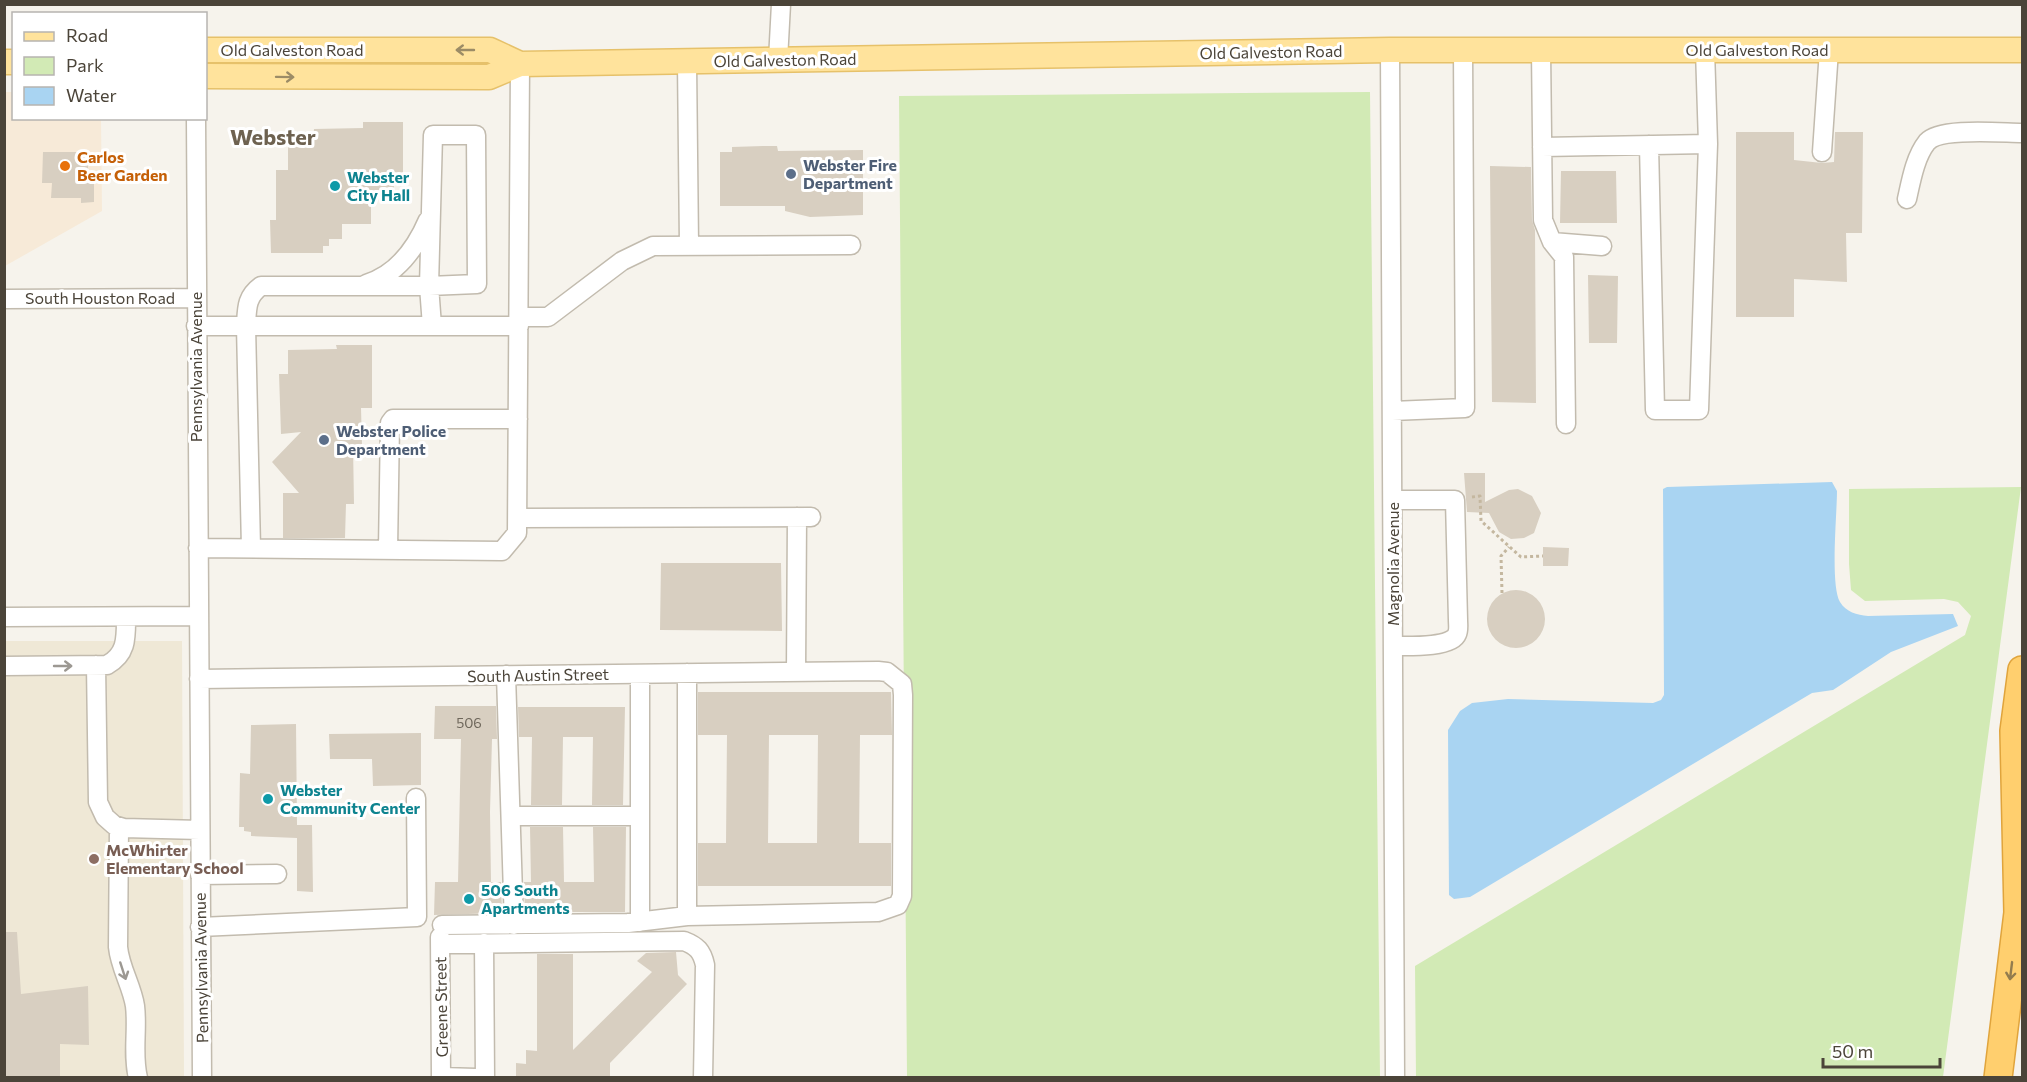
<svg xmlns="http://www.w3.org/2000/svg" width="2027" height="1082" font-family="Commissioner,sans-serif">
<rect width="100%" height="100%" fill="#f6f3ec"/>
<path fill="#f7ead8" d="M5,92H13L14,118L101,119L102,211L5,266Z"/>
<path fill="#efe8d6" d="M4,641H182L184,1077H5Z"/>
<path fill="#d2eab5" d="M1370,92L1380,1077H907L899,96Z
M2021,487L1943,1077H1416L1415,966L1965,635L1971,616L1958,602L1944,599L1865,601L1851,590L1849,564V489Z"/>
<path fill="#a9d4f2" d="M1832,482L1837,491C1837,514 1830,585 1840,602C1846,612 1857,615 1868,616L1953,614L1958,626L1891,652L1833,690L1812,693L1470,897L1454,899L1449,895L1448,730L1460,711L1472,703L1508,699L1653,703L1661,700L1664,695L1663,489L1667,487Z"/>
<path fill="#d8cfc1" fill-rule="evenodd" d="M363,122H403V180L394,181V192H388V197H371V224H342V239H329V246H323V253H271L270,220H276V170H288V142H313L314,129L363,128Z
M1736,132H1794V160L1822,163L1834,162L1835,132H1863L1862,233H1846L1847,282L1794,279V317H1736Z
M763,146H777L778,151L863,150V215L810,217L785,211V206H720V152H732V147Z
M43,152H88V181L94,180V202L81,203V198H51L52,183H42Z
M1490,166L1531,167L1532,220L1535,230L1536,403L1492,402Z
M1561,171H1616L1617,223H1560Z
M1588,275L1618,276L1617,343H1589Z
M336,345H372V408H361L362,445H353L354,504H346L345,538H283V493H299L272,462L301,432L281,434L279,374H288V350L337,349Z
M1464,473H1485V502L1509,490L1518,489L1532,496L1541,513L1534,533L1524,538L1511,539L1499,532L1489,513L1467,512Z
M1543,547L1569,548L1568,566H1543Z
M661,563H781L782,631L660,630Z
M1487 619a29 29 0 1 1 58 0a29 29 0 1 1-58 0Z
M698,692H891L892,735H860L859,843H891V886H698V843H726L727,735H698ZM769,735H818L817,843H768Z
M435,706H496L497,739H492L490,812L491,882H501L502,913L434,915L435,882H458L461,739H434Z
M518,707H625L623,805H592L593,737H563L562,805H531L532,737H519Z
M296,724L297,825H312L313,892L297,891V838L251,836V832L244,831V827H239L240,773L250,774L251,725Z
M421,733V785L373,786L372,759H330L329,734Z
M530,827H563L564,882H594L593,827H626L625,912H525L524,882H531Z
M4,932H17L21,994L88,986L89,1045L60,1044V1077H4Z
M676,952L678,975L687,984L610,1063V1077H516V1063L526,1064V1050L537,1051V954H573V1050L652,972L637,961L646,953Z"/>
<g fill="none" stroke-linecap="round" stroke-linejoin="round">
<g stroke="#c2bbae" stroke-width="21">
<path id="minor" d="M1390,50L1395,1078
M1541,50L1543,220L1552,242L1564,257L1566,424
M778,60L781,4
M687,62L689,246
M196,118L202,1078
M433,135H476L477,284L429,286Z
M1649,145L1655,410H1699L1708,144L1705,50
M1542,147L1708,144
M1822,152L1829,50
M1907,199C1911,181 1915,157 1927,142C1940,127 2002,133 2022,133
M1552,242L1602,246
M366,284C396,275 416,248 428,220
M4,299L196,298
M519,317H548L622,261L653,246L851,245
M196,326H519
M1392,411L1465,408L1463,50
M1393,500H1455L1458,620C1458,624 1459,630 1457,634C1452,648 1407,646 1393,646
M518,518L811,517
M198,548L502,551L517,533L520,64
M251,548L246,326C247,308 246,297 261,286H429L432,326
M388,550L390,423L393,419H518
M4,617L198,616
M96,665L98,802L105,817L114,825L124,828L200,830
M4,666L107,665C127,654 126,638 126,617
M796,672L797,517
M640,674V922
M506,675L514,925
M199,679L878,671L887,672L902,684L903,695L902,896L898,905L878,912L687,916V673
M512,816H639
M119,827L118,947C120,968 132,986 135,1006C138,1030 132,1054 138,1078
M200,875L277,874
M442,925L628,923L687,916
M200,927L417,917L416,798
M440,937L441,1078
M484,943L485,1078
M440,944L684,941C697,946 702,951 705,965L703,1078
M442,1077L476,1078"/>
</g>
<g stroke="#e6c16a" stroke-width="27">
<path id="major" d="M206,50H490L520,64
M4,62H14
M206,76L489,77L520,64L1390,50H2022"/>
</g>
<g stroke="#e0a43c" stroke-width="30">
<path id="highway" d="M2018,913L2014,731L2022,670
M1998,1078L2020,896"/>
</g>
<path stroke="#c4b79f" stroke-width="3" stroke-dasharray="3 3" stroke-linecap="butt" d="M1472,497L1480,496L1481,521L1521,557L1543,556
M1502,593L1501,556L1509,547"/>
<use href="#minor" stroke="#fff" stroke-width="18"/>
<use href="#major" stroke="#ffe39c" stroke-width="24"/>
<use href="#highway" stroke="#ffcf6e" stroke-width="27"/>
</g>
<defs><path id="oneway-shaft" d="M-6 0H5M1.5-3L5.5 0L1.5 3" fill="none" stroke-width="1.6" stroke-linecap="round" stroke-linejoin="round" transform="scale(1.5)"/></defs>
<g stroke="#9c8c66">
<use href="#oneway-shaft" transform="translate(465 50) rotate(180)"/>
<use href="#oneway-shaft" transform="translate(285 77) rotate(1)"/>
</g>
<g stroke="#9c9892">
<use href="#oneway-shaft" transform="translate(63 666)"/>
<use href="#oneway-shaft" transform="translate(123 971) rotate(72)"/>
</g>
<use stroke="#937c4e" href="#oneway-shaft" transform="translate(2011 971) rotate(97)"/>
<circle fill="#e8710a" stroke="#fff" stroke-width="2" cx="65" cy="166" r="6"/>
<g fill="#5c6f8a" stroke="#fff" stroke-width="2">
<circle cx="791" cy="174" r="6"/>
<circle cx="324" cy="440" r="6"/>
</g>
<g fill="#0f9aa8" stroke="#fff" stroke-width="2">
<circle cx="335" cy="186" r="6"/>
<circle cx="268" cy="799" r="6"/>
<circle cx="469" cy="899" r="6"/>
</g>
<circle fill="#8d6e63" stroke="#fff" stroke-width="2" cx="94" cy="859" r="6"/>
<g text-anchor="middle" stroke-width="6" stroke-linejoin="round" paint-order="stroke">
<g font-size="14" fill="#6e675b">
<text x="469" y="728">506</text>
</g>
<g font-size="16" fill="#4b4439" stroke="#fff">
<text x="292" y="56">Old Galveston Road</text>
<text x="1757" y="56">Old Galveston Road</text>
<text transform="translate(1271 52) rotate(-1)" y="6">Old Galveston Road</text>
<text transform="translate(785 60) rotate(-1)" y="6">Old Galveston Road</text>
<text x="100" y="304">South Houston Road</text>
<text transform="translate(196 367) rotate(-90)" y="6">Pennsylvania Avenue</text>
<text transform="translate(1393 564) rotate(-90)" y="6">Magnolia Avenue</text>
<text transform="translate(538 675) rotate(-1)" y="6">South Austin Street</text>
<text transform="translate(201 968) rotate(-91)" y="6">Pennsylvania Avenue</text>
<text transform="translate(441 1007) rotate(-91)" y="6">Greene Street</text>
</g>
<g font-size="16" font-weight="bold" fill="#c56008" stroke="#fff" text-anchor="start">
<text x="77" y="163">Carlos<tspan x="77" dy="18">Beer Garden</tspan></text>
</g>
<g font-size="16" font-weight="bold" fill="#4e5e75" stroke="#fff" text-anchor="start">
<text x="803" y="171">Webster Fire<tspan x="803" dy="18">Department</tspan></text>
<text x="336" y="437">Webster Police<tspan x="336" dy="18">Department</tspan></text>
</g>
<g font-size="16" font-weight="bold" fill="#0d838f" stroke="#fff" text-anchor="start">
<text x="347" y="183">Webster<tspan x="347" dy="18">City Hall</tspan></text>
<text x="280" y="796">Webster<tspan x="280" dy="18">Community Center</tspan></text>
<text x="481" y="896">506 South<tspan x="481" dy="18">Apartments</tspan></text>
</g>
<g font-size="16" font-weight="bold" fill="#785e54" stroke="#fff" text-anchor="start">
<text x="106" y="856">McWhirter<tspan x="106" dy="18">Elementary School</tspan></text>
</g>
<g font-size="22" font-weight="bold" fill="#6e6250" stroke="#fff">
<text x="273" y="145">Webster</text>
</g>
</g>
<rect width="2027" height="1082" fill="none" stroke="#4b4439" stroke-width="12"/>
<rect x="12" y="12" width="195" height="108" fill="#ffffff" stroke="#b7b4b0" stroke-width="1.5"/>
<rect x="24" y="32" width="30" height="9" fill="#ffe39c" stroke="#b7b4b0" stroke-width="1.5"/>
<text x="66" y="42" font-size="18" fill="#4b4439">Road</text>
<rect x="24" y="57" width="30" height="18" fill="#d2eab5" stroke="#b7b4b0" stroke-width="1.5"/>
<text x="66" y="72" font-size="18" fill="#4b4439">Park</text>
<rect x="24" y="87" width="30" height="18" fill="#a9d4f2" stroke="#b7b4b0" stroke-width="1.5"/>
<text x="66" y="102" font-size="18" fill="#4b4439">Water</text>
<path d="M1823 1058v9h117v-9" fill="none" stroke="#4b4439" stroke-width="3"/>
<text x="1832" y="1058" font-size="18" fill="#4b4439" stroke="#ffffff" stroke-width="4.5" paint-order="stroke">50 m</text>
</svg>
